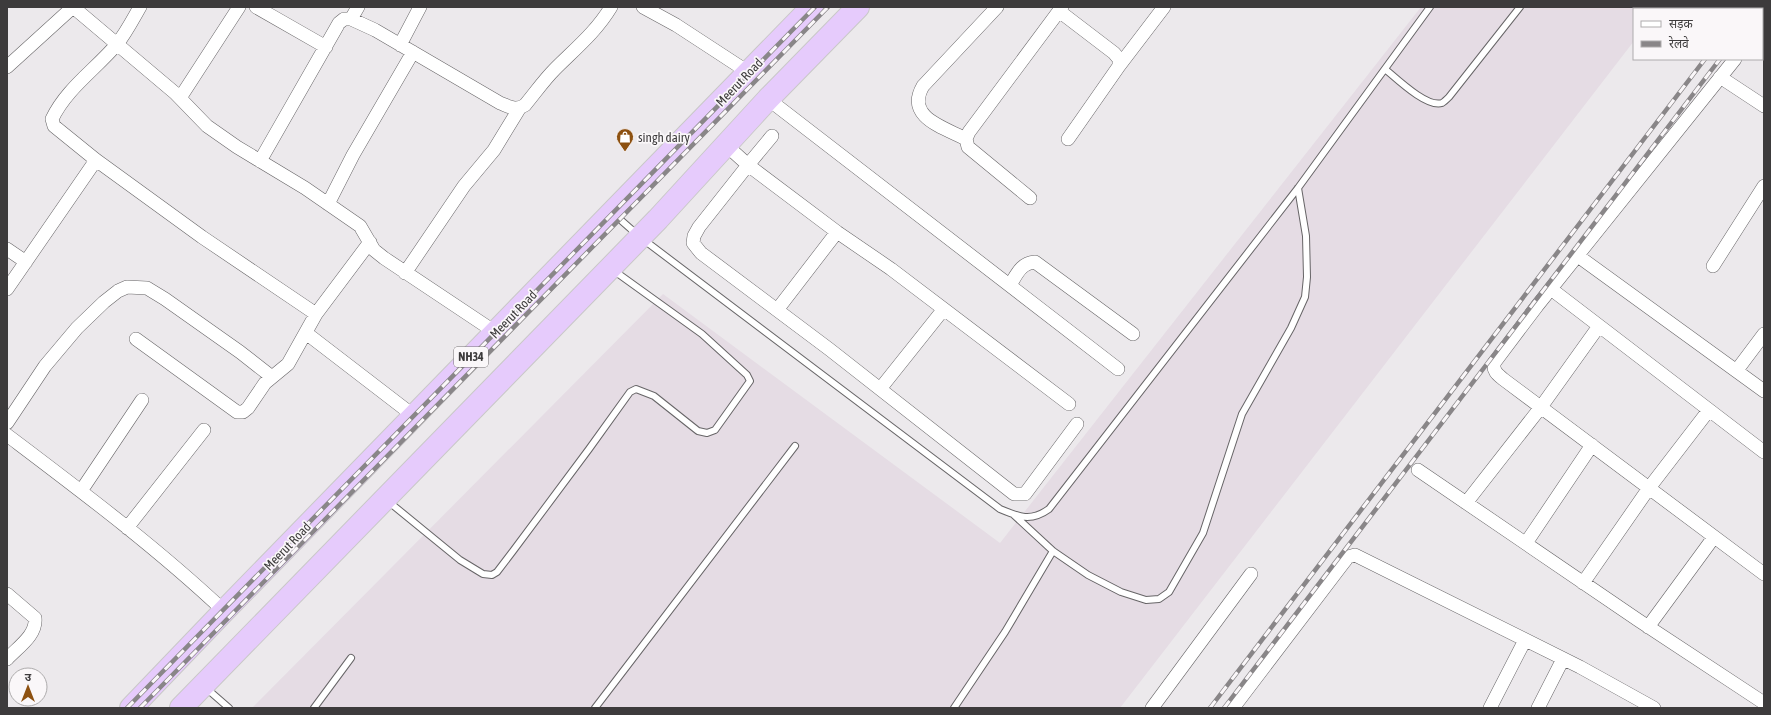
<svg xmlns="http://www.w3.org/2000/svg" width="1771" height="715" font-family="'Asap Condensed','Noto Sans Devanagari',sans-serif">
<rect width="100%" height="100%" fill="#ece9ec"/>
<path fill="#e5dce4" d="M1421,7H1660L1659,9H1634V41L1120,708H252L663,294L1000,543Z"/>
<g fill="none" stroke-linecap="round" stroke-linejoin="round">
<g stroke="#676567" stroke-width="8">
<path id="lane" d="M1385,69C1397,79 1427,108 1442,103C1444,102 1447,99 1449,97L1520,7
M615,215L640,237L1000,509C1019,517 1031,522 1049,509L1298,188L1430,7
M389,502L460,560L483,574L492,575L497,572L513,551L589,449L630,392L636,389L654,396L698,431L707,433L715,430L750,381L747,375L702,334L613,270
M1014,515L1053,551L1088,575L1121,592L1146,600L1159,599L1169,592L1203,533L1242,414L1291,328L1305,297L1307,277L1306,236L1298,188
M206,688L229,708
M314,708L351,658
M595,708L795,446
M954,708L1005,632L1053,551"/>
</g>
<g stroke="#676567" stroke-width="14">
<path id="street" d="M73,7L175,93L207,126L237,147L305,188L360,226L374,250L384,258L495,332
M140,7C133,19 126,33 117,44C96,69 66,89 52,119L54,126L96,160L202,237L316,314
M256,7L326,47
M643,7L676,25L748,72
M1059,11L1114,53L1119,59V66L1068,139
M351,19L358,7
M1762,27L1764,24
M400,45L420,7
M1735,59L1537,306L1494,363C1493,371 1497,374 1503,379L1764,574
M1119,66L1164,7
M7,67L73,7
M1720,77L1764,106
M180,98L239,7
M768,99L1118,369
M772,136L748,165L837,232L891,269L1069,404
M966,139C943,127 905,117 923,86L997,7
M726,145L748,165L699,227L694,236L693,243L701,253L829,349L1014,494H1025L1077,424
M260,161L339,23L344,19H351L375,30L500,103C510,107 516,111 525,105C535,93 544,80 555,69C575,49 596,32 611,7
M1030,198L968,147L966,139L969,132L1062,7
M328,204L353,155L413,52
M7,249L26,262
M1578,256L1764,391
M1713,266L1764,186
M405,273L464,186L494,150L519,109
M1010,285C1017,274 1021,263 1035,262L1133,334
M7,289L96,160
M1551,289L1764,452
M777,310L837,232
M306,333L414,416
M136,339L237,412H243L248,408L265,383L288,364L316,314L370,242
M1737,370L1764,334
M880,389L943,310
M7,423L45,366L77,328L104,302L118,291L127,287L147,288L165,299L240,352L272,377
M7,435C81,491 156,547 224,611
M1418,470L1638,620L1764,703
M81,491L142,400
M1466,503L1541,407L1599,326
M127,528L204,430
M1526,543L1592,445
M1583,583L1649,488L1709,410
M7,594L35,618C37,635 18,647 7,659
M1648,627L1714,537
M1152,708L1251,574
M1233,708L1341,566L1348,557L1355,555L1580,667L1654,708
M1490,708L1525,640
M1538,708L1563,659"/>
</g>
<g stroke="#c9c8c8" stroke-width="24">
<path id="highway" d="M131,708L224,611L812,7
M181,708L658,219L768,99L858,7"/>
</g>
<use href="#lane" stroke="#fff" stroke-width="6"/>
<use href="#street" stroke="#fff" stroke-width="13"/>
<use href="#highway" stroke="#e6cbfc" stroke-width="22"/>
<g stroke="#898688" stroke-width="4.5">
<path id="rail" d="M1743,9L1745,7
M1758,9L1760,7
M127,708L815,7
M140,708L828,7
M1210,708L1705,59
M1224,708L1720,59"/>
</g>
<use href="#rail" stroke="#faf7f9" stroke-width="3" stroke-dasharray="9" stroke-linecap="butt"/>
</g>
<defs>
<g id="shop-pin" transform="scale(0.9)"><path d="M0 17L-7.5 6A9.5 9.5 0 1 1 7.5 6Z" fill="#8d5111" stroke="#faf7f9"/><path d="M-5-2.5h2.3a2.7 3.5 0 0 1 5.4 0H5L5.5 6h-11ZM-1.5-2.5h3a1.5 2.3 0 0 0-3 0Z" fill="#fff"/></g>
</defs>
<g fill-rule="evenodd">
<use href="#shop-pin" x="625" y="137"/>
</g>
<g text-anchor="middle" stroke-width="3.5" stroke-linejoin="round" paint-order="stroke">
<rect fill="#faf7f9" stroke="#767375" stroke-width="1" x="454" y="347" width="34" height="20" rx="3"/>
<g font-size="12" font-weight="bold" fill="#3d3b3c">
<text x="471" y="361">NH34</text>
</g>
<g font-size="13" fill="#3d3b3c" stroke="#faf7f9">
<text transform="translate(739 82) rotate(-46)" y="5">Meerut Road</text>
<text transform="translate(513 314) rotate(-46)" y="5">Meerut Road</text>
<text transform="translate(287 546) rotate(-46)" y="5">Meerut Road</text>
</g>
<g font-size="13" fill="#3d3b3c" stroke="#faf7f9" text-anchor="start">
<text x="638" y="142">singh dairy</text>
</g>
</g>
<rect width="1771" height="715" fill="none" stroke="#3d3b3c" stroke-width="16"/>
<rect x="1633" y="8" width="130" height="52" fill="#faf7f9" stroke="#aeacad"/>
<rect x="1641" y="21" width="20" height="6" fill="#ffffff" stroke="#aeacad"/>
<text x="1669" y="28" font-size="12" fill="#3d3b3c">सड़क</text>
<rect x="1641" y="41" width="20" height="6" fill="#898688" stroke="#aeacad"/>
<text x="1669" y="48" font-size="12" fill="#3d3b3c">रेलवे</text>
<g transform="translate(28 687)"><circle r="19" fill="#faf7f9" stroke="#aeacad"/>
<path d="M0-3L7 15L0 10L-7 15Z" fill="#8d5111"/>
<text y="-6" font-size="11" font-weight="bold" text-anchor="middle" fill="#3d3b3c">उ</text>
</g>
</svg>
